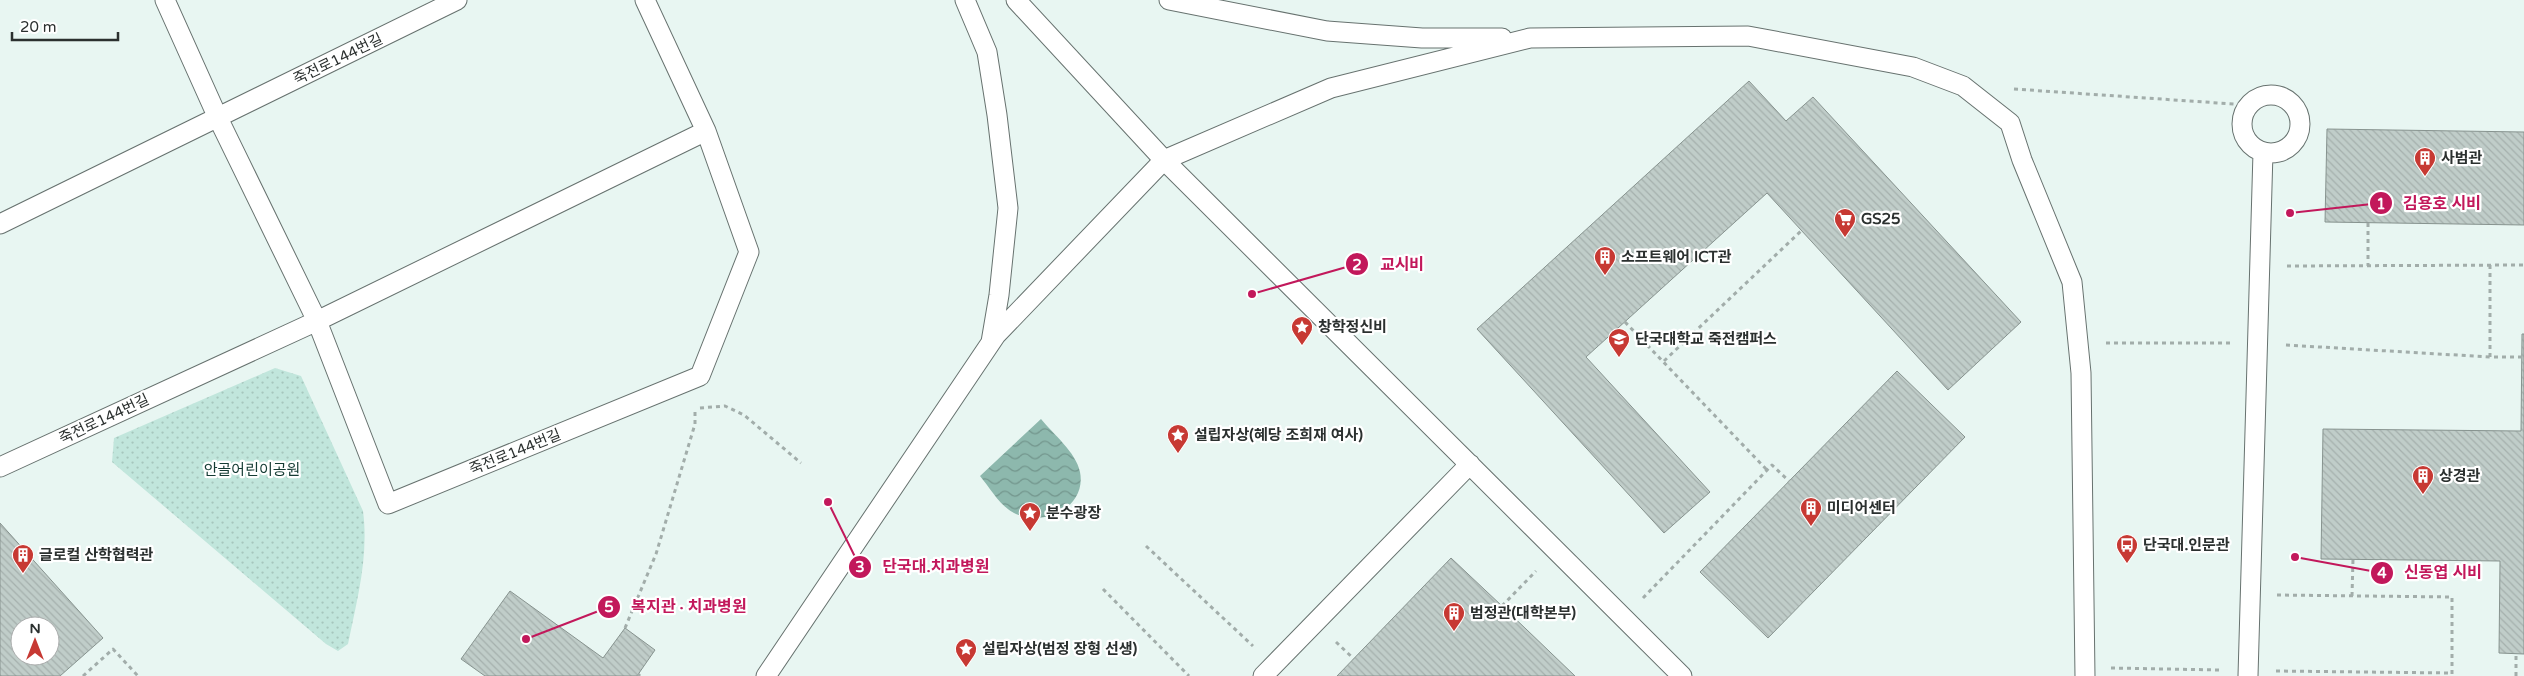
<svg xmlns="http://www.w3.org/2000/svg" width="2524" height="676" font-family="'Varela Round','Noto Sans KR',sans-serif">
<defs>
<pattern id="park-dots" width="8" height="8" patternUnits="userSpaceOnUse" patternTransform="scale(1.25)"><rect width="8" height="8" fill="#c1e6dc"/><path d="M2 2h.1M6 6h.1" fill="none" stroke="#a6c6bd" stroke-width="1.8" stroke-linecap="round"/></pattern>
<pattern id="water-waves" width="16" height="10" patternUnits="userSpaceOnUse" patternTransform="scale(1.25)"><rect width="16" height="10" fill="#8db8ad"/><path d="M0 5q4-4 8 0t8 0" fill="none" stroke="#73968d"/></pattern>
<pattern id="building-back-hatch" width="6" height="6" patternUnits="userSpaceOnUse" patternTransform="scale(1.25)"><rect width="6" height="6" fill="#c0cdc9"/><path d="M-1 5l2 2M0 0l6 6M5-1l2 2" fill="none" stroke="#a5b0ad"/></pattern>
</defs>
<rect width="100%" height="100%" fill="#e8f6f2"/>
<path fill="url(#park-dots)" d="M275,368L301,376L363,511C369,556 357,600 348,644L338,651L326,644L112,462L114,438Z"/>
<path fill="url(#water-waves)" d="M1041,419C1053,434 1076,452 1080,472C1087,508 1042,528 1014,513C1000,506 990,488 980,476Z"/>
<path fill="url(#building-back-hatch)" stroke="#87938f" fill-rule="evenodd" d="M1749,81L1786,121L1813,97L2021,322L1948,390L1767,193L1586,357L1710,492L1664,533L1477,329Z
M2327,129L2524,132V225L2325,222Z
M2522,334H2524V654L2499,653L2500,561L2321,559L2323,429L2521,431Z
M1897,371L1965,437L1768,638L1700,572Z
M0,523L103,638L60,676H0ZM20,626H50V656H20Z
M1451,558L1502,606L1575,676H1337Z
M510,591L603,658L625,628L655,650L637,676H485L461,659Z"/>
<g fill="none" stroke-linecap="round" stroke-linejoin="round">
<g stroke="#67726f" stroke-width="21">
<path id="service" d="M165,0L218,118L317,321L388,504L700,376L749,252L706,131L645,0
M965,0L987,52L997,115L1008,208L999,295L991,342
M1016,0L1164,160L1682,676
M1169,0L1327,31L1422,38H1502
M2242 124a29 29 0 1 1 58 0a29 29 0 1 1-58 0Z
M0,224L457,0
M0,467L317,321L706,131
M766,676L996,335L1164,160L1331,88L1530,38L1748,36L1913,67L1963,86L2010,123L2022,160L2072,282L2081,373L2085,676
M1263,676L1470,464
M2248,676L2263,152"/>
</g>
<path stroke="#a2adaa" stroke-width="3" stroke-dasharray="4 4" stroke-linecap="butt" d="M2014,89L2248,105
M2368,223V266
M2490,265V357H2522
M2287,266L2524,265
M1625,322L1767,470
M2106,343H2230
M2286,345L2490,357
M1664,361L1801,231
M700,408L725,406L744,415L801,463
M1146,546L1253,646
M1103,589L1189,676
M2277,595L2452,597V676
M2352,596L2353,559
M1643,598L1772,465L1789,481
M1502,606L1536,571
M625,628L656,554L695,424V408
M1336,642L1354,659
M2111,668L2220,670
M2276,671L2452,673
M638,674L640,676
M83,676L113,649L138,676
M2516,676V654"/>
<use href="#service" stroke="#fff" stroke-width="19"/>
</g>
<defs>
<g id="building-pin" transform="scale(1.125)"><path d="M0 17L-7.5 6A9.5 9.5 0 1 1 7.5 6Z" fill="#c73933" stroke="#fff"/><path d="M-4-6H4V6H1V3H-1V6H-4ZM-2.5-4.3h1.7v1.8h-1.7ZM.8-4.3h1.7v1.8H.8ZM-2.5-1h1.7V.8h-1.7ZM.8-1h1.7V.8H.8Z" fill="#fff"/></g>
<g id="supermarket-pin" transform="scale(1.125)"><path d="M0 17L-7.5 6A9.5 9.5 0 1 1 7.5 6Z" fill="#c73933" stroke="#fff"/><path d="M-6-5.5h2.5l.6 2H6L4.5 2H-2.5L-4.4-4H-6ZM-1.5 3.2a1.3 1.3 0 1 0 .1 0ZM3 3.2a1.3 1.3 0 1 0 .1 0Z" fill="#fff"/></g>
<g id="sight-pin" transform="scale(1.125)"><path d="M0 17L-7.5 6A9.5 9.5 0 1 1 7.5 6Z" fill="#c73933" stroke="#fff"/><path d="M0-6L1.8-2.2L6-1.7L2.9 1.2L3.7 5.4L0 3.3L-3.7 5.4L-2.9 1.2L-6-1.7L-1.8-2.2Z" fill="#fff"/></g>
<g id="university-pin" transform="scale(1.125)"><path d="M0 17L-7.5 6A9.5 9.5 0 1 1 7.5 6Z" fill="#c73933" stroke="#fff"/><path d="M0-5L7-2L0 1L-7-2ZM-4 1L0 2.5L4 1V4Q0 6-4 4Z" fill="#fff"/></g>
<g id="bus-pin" transform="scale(1.125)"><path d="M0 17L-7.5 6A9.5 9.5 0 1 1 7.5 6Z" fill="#c73933" stroke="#fff"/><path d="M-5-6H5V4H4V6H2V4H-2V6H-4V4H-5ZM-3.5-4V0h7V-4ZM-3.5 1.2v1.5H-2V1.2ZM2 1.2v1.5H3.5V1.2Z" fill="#fff"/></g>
</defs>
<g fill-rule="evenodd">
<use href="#building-pin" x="2425" y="158"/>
<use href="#supermarket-pin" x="1845" y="219"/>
<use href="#building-pin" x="1605" y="257"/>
<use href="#sight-pin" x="1302" y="327"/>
<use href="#university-pin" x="1619" y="339"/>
<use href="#sight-pin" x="1178" y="435"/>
<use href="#building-pin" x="2423" y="476"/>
<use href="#building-pin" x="1811" y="508"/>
<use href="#sight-pin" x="1030" y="513"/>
<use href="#bus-pin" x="2127" y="545"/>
<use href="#building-pin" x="23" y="555"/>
<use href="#building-pin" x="1454" y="613"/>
<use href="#sight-pin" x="966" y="649"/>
</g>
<g text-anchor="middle" stroke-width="4.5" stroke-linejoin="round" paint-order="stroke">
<g font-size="15" fill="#2b302f" stroke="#fff">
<text transform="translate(338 59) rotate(-26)" y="5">죽전로144번길</text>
<text transform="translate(104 419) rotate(-25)" y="5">죽전로144번길</text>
<text transform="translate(515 452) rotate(-22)" y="5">죽전로144번길</text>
</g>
<g font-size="15" font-weight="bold" fill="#2b302f" stroke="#fff" text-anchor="start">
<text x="2441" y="163">사범관</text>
<text x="1861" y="224">GS25</text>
<text x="1621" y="262">소프트웨어 ICT관</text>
<text x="1318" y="332">창학정신비</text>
<text x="1635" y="344">단국대학교 죽전캠퍼스</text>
<text x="1194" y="440">설립자상(혜당 조희재 여사)</text>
<text x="2439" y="481">상경관</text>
<text x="1827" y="513">미디어센터</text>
<text x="1046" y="518">분수광장</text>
<text x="2143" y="550">단국대.인문관</text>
<text x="39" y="560">글로컬 산학협력관</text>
<text x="1470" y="618">범정관(대학본부)</text>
<text x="982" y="654">설립자상(범정 장형 선생)</text>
</g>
<g font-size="15" fill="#143b33" stroke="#fff">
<text x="252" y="475">안골어린이공원</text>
</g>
</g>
<path fill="none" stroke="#c2185b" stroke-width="2" d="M2290 213L2381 203M1252 294L1357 264M828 502L860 567M2295 557L2382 573M526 639L609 607"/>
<g fill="#c2185b" stroke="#fff" stroke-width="2">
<circle cx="2290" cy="213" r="5"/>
<circle cx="1252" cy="294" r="5"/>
<circle cx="828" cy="502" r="5"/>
<circle cx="2295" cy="557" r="5"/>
<circle cx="526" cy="639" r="5"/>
<circle cx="2381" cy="203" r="12"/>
<circle cx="1357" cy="264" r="12"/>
<circle cx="860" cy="567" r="12"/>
<circle cx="2382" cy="573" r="12"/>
<circle cx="609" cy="607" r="12"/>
</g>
<g font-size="15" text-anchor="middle" font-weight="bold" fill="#fff">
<text x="2381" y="209">1</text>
<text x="1357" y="270">2</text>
<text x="860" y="572">3</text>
<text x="2382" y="578">4</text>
<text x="609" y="612">5</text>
</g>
<g font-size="16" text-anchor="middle" font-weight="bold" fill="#c2185b" stroke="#fff" stroke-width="4.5" stroke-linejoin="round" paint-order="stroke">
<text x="2442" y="209">김용호 시비</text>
<text x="1402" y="270">교시비</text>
<text x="936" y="572">단국대.치과병원</text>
<text x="2443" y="578">신동엽 시비</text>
<text x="689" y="612">복지관 · 치과병원</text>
</g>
<g transform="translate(35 641)"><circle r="24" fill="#ffffff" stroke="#aaacac"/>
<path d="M0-4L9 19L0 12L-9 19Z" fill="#c73933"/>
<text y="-8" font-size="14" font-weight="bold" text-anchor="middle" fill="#2b302f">N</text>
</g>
<path d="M12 32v8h106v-8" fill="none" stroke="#2b302f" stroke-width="2.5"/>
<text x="20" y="32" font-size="15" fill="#2b302f" stroke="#ffffff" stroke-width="4" paint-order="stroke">20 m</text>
</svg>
